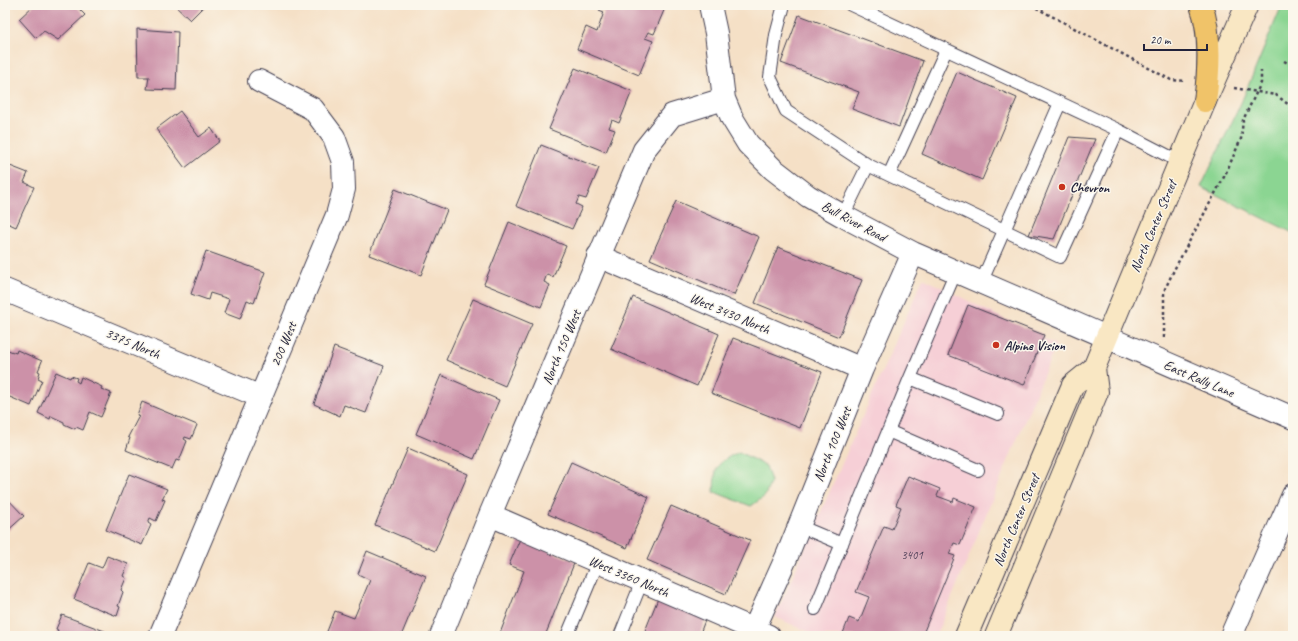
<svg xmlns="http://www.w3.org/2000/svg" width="1298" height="641" font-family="Caveat,sans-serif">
<rect width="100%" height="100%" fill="#fbf7ec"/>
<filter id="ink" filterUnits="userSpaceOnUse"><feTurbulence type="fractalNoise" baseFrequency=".025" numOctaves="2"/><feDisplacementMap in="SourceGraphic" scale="8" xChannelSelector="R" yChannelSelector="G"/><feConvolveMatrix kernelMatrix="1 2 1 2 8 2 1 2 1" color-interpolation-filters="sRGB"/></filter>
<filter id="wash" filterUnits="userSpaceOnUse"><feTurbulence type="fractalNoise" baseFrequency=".012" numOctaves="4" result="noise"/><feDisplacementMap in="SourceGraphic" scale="16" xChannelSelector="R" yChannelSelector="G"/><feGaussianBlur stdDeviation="0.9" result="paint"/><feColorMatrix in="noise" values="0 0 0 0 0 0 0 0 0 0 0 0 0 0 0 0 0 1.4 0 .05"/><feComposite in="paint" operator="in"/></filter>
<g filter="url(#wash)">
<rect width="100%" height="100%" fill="#f5e0c6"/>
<path fill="#f6cfd6" d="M923,278L1056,345L936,636H818L775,617Z"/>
<path fill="#8bd592" stroke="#567c66" d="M1282,5H1293V233L1201,187L1241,103Z
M739,452L766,466L771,481L765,496L751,506L714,492C715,467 715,463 739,452Z"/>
<g id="blocks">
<path fill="#cc91a8" d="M34,5H75L85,15L58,40L44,31L36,38L19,19Z
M174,5H205L190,20Z
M601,5H658L665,8L654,34L648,32L645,38L653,41L639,75L577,49L586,27L597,32L604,12L599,10Z
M799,15L923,61L899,127L852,109L859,92L781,63Z
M137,29L178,32L176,90L147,89L149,77H138Z
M575,68L632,91L619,123L612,120L609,128L615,130L606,152L549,129Z
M957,72L1017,98L982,180L922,154Z
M180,111L199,137L211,128L220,141L185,168L156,129Z
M1069,137L1095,139L1054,239L1029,235Z
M541,145L599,168L586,199L579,197L576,204L582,207L572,229L516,206Z
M5,164L28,173L24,182L34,187L16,227L5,222Z
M395,189L447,210L421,275L369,255Z
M676,201L759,237L734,295L650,259Z
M509,222L566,246L553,277L547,274L544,282L550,285L541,307L484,284Z
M778,247L862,280L839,337L755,303Z
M206,251L265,272L254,303L247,300L240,319L224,313L229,299L210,293L208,300L191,294Z
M633,297L719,334L697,386L611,349Z
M473,299L532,324L505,386L446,360Z
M968,305L1044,335L1024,385L948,355Z
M733,338L822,372L800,428L711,393Z
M334,347L384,366L366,413L344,405L340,416L314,404Z
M5,349L16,353L17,350L42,361L38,371L40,372L38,378L42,380L31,406L5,395Z
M56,372L70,378L71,376L77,378L76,381L79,383L81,377L102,387L101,389L111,393L101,417L90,412L83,430L76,427L75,429L64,424V422L51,416L50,419L38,413Z
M441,375L499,400L474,459L416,434Z
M142,402L197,425L191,439L185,437L184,439L187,441L179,461L176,460L172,469L126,450L130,438L128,437L139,416L137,415Z
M408,448L468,474L435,551L375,525Z
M571,462L649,497L627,548L548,514Z
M129,474L167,489L162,499L165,500L156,521L150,518L148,523L151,525L142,545L106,530Z
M908,476L940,489L937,496L953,502L954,498L976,507L960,545L954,543L949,554L955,556L922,636H842L849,618L859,622L869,597L856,592L884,526L892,529L901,507L896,505Z
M5,496L24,516L5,533Z
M671,506L750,540L726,594L647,560Z
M520,539L575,561L545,636H499L524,571L509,565Z
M367,551L426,576L401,636H331L326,634L335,611L354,618L370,580L358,574Z
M107,556L128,564L123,576L126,578L121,590L123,592L118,606L120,607L117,616L74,599L89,563L102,568Z
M659,596L707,615L699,636H643Z
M62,615L107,632L105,636H56L58,630L56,629Z"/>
</g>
</g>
<g filter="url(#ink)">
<use href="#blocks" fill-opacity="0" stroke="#423e50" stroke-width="1"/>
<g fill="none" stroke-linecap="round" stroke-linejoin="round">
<g stroke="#423e50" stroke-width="14">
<path id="lane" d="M784,5L776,35L770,77L786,111L868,165L1060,257L1118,130
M851,5L1118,130L1180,162
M889,175L946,50
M843,216L868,165
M981,283L1060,103
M910,378L998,414
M888,431L978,470
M799,526L842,544
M815,609L910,378L956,271
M567,636L598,562
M620,636L642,581"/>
</g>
<g stroke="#423e50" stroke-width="24">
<path id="street" d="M710,5L716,33L724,99L732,118L748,144L773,169L808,196L843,216L913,253L1293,418
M598,256L862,369
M5,290L261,397
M490,515L769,636
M160,636L337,215L344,189L343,162L334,137L313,109L259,81
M441,636L490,515L644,150L672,115L724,99
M751,636L787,556L862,369L913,253
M1231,636L1293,495"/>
</g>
<g stroke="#423e50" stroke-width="24">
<path id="secondary" d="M966,636L1073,385L1094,368
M996,636L1097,392L1094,368L1205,101L1247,5"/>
</g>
<g stroke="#423e50" stroke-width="24">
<path id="primary" d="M1201,5C1211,32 1209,72 1205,101"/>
</g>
<path stroke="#423e50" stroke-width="2.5" stroke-dasharray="3 3" stroke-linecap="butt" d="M1031,5L1171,80L1186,81
M1161,5L1167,7
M1284,61L1293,66
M1234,88L1276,95L1293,108
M1164,338V291L1175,268L1225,175L1241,139L1243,120L1261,83V71"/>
<use href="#lane" stroke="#fff" stroke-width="12"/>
<use href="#street" stroke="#fff" stroke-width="22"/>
<use href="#secondary" stroke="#f9e7c3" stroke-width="22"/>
<use href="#primary" stroke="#f0c369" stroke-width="22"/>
</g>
</g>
<g fill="#c8321e" stroke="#fbf7ec" stroke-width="1.5">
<circle cx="1062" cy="187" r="4"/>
<circle cx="996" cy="345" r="4"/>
</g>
<g text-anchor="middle" stroke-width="3" stroke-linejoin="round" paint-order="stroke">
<g font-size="12" fill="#4c3e56">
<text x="912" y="559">3401</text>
</g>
<g font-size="14" font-weight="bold" fill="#22223b" stroke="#fbf7ec" text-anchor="start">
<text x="1070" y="192">Chevron</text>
<text x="1004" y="350">Alpine Vision</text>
</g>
<g font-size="14" fill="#22223b" stroke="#fbf7ec">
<text transform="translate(854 221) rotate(28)" y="5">Bull River Road</text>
<text transform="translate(1153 226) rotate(-67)" y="5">North Center Street</text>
<text transform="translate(730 313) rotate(23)" y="5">West 3430 North</text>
<text transform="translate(133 343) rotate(23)" y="5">3375 North</text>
<text transform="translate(283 344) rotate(-67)" y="5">200 West</text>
<text transform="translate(561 347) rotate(-67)" y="5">North 150 West</text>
<text transform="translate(1199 378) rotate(23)" y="5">East Rally Lane</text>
<text transform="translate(832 444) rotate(-68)" y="5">North 100 West</text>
<text transform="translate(1016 520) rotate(-67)" y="5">North Center Street</text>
<text transform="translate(629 576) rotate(23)" y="5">West 3360 North</text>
</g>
</g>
<rect width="1298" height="641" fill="none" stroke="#fbf7ec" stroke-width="20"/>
<path d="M1144 44v6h63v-6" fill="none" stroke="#22223b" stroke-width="2"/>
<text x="1150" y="44" font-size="12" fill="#22223b" stroke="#fbf7ec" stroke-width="3" paint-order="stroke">20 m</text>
</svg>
